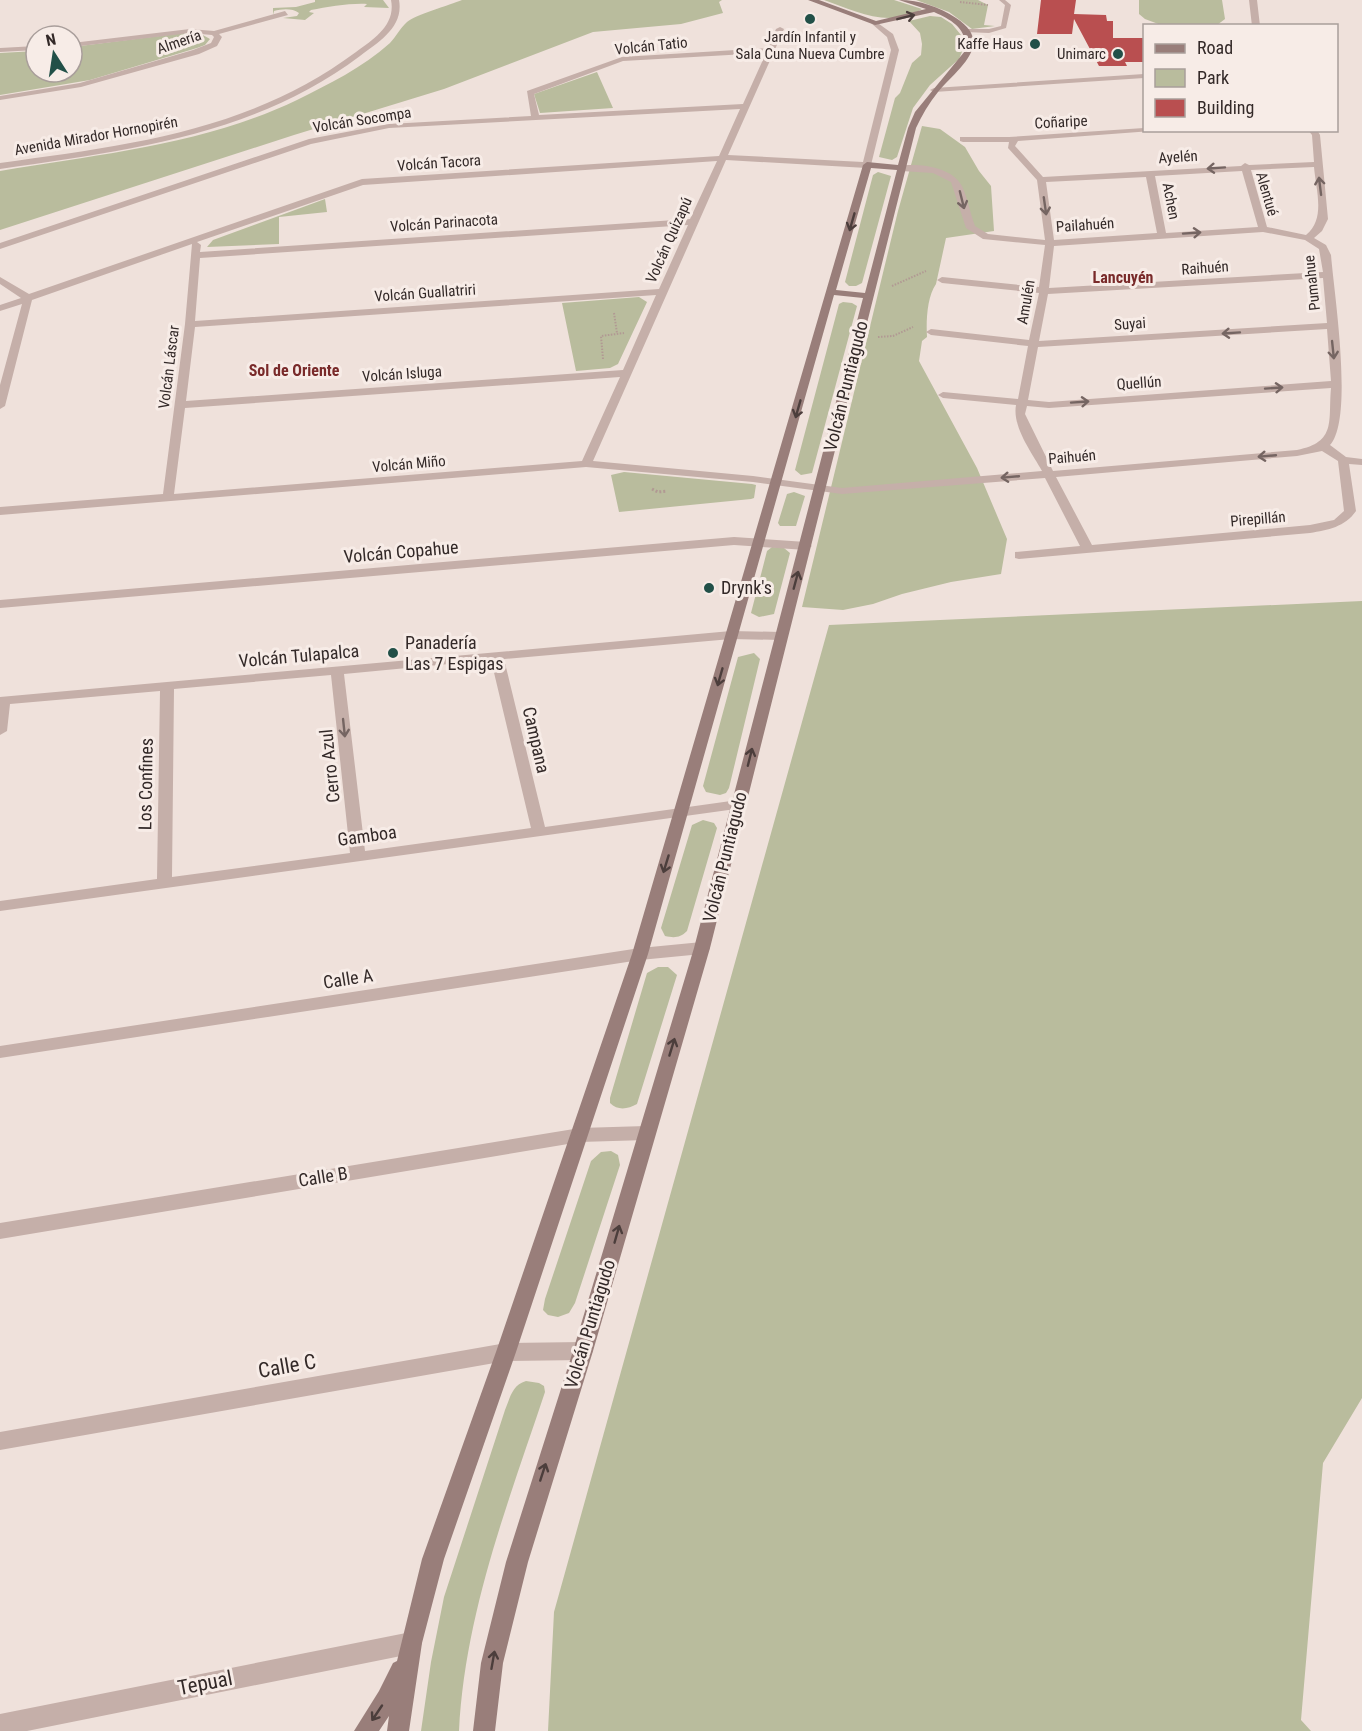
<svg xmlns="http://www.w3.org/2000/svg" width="1362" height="1731" font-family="'Roboto Condensed',sans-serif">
<rect width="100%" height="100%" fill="#efe1db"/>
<path fill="#b9bc9d" d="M315,0H383L389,8L364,7L367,4C350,3 328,7 311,10L309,12L314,13L305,20L283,18L297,16L299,13C292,8 282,9 274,11L273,15V8L296,7L315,2Z
M462,0H722L719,2L723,13L681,24L593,32L444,89L294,135L0,230V171C100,154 203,145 297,100C329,84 362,68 390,43C396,37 400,28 407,22C415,15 450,5 462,0Z
M824,0H894L922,9C888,29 856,11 824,0Z
M916,0H978L988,5L984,25L995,26L972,29L949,12Z
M1139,0H1222L1225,19L1217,25H1161L1145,19L1139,14Z
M930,16L941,17L952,24L961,35L964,47L959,59L930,85L913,108L897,157L892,160L879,157L895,98L900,93L912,63L921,55L922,44L920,33L909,21Z
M183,33L201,34L210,39L205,45L197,48L90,80L0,95V53L36,51V72H72V47Z
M597,72L613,108L540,113L534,94Z
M922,126L940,129L965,147L979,171L991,186L994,231L946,238L936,284C927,297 926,321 927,337L922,341L919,361L977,468L1007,539L1001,574L951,582L902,594L873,604L843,610L802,607L898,211Z
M878,172L891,176L862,283L856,286H849L845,282L873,175Z
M325,199L327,212L279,217V244L207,247L213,240Z
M639,297L647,302L618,364L610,368L576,371L562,303Z
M843,302L852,303L857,306L812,473L801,475L795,470L839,304Z
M624,472L752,484L756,485L754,498L751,499L619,512L611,475Z
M794,492L805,496L796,526H780L778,523L787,494Z
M772,547L784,548L790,553L774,614L759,617L751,613L767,551Z
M1362,601V1398L1323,1463L1301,1720L1311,1731H548L554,1612L829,625Z
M754,653L760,659L729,788L726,793L720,795L706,792L703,786L738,657Z
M703,820L714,823L717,828L687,931C680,938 674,938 665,936L661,928L692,825Z
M658,967H668L677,975L637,1104C628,1109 618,1111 610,1103V1098L647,973Z
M611,1151L618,1155L620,1165L575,1303L569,1313L558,1317L548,1315L543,1310L545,1299L591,1161L601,1152Z
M526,1381L539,1383L544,1386L545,1392C508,1503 465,1613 459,1731H421L431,1662L444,1597L505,1410C510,1398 512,1385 526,1381Z"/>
<path fill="#b94f50" d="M1041,0H1076L1074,14L1106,15L1107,21H1113V38H1144V62H1125L1127,66H1099L1074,19L1072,34H1037Z"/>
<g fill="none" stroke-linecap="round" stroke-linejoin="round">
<path stroke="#b19993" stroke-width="2" stroke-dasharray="1.5 1.5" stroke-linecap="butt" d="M960,2L988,5
M892,286L926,271
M614,313L617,333
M878,337L893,336L913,327
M603,359L601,336L624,333"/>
<path stroke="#b19993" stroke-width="3" stroke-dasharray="2 2" stroke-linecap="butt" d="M652,489L658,492L667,491"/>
<path fill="#c5afa9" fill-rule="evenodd" d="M999,0H1005L1011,5L1006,28L989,33L965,32L967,29H989L1001,26L1005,5Z"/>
<path fill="#c5afa9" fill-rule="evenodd" d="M391,0H399C404,27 379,42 360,56C253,136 129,150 0,169V163C128,145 248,132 356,52C374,39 396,25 391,0Z
M1249,0H1257L1260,26H1252Z
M285,11L288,15L219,34L222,37L217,46L199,54L81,87L0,100V96L80,83L193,50L211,43L214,37L212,35L190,33L72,47V43L190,29L214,31Z
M875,21L893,34L899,50L871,165L867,168L726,160L593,461L753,476L842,488L1042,471C1032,453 1012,427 1016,405L943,398L938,395L943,392L1018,399L1028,346L931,335L926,332L931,329L1029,340L1039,293L942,283L937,280L942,277L1039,287L1045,245L983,239L966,228L951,182L933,173L901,171L897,168L898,166C918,163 951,166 962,186C968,199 970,213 975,226L988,234L1045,240L1037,180L1008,148L1009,142H963L960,141V137H1009L1144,128V130H1165L1018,141L1015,146L1043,177L1241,166L1245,163L1249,165L1314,162L1312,135L1308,130H1317L1320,135L1328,219L1322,231L1314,238L1326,245L1331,255C1334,293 1354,419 1330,445L1346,457L1362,459V465L1349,464L1356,511C1345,527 1328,530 1310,533L1019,559L1015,558V552L1080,546L1045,478L842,494L753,482L586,467L0,515V507L163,494L185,324L192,244L32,300L5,406L0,409V385L22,304L0,311V305L21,298L0,284V277L29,294L362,179L719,156L740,109L389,128L311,144L0,249V243L309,139L389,124L531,116L527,91L622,57L768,48L776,29L780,27L784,29L728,155L863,162L891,50L887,37L871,23ZM766,53L743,104L539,115L534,94L623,61ZM717,161L690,219L200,252L201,245L197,242L363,185ZM1314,167C1316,190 1326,219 1306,235L1267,227L1251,170ZM1242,171L1258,227L1166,233L1155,176ZM1146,177L1157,233L1054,240L1046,182ZM688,225L659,289L195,321L200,258ZM1263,232L1305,240L1319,249L1323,272L1049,288L1054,246ZM1323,278L1327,323L1039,341L1048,294ZM656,295L623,370L186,401L195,327ZM1327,329L1331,381L1049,402L1028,400L1038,347ZM620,377L582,461L174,494L185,408ZM1331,388C1328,421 1337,442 1297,450L1053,471L1025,414L1027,406L1049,408ZM1322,451L1338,461L1344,511L1334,520L1310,525L1092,545L1056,477L1297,456Z
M36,46V50L0,52V48Z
M1144,74V78L934,92L930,90L934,88Z
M734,537L806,542L812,546L806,550L734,545L0,608V600Z
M731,631L781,632L787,636L781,640L731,639L504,659L545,827L738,800L743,802L745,805L743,808L0,911V901L157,879L160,691L10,704L7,731L0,735V697ZM491,660L531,828L365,851L344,674ZM331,675L350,853L172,877L174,689Z
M702,942L708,944L710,948L708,952L702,954L640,960L0,1058V1046L640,948Z
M646,1126L652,1128L655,1133L652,1138L646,1140L580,1142L0,1239V1223L580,1128Z
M583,1342L590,1345L593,1351L590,1357L583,1360L506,1361L0,1450V1432L506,1343Z
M411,1632L419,1635L422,1643L419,1651L411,1654L27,1731H0V1714Z"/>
<path fill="#997e7a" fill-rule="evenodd" d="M808,0H819L876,21L926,9L899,0C920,0 939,7 956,18C996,44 957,69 938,92C929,103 922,115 916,128L710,948L593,1351L528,1562L503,1663L495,1731H473L481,1663L506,1562L573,1351L694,948L863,298L834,295L648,954L516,1352L444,1559L422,1643L409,1731H387L389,1716L379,1731H354L379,1691L393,1663L397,1661L422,1559L496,1352L632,954L863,165L867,162L898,165L908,128L915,112L965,51C968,29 952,20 934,12L875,25ZM871,168L897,170L865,293L836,290Z"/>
</g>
<defs><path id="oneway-shaft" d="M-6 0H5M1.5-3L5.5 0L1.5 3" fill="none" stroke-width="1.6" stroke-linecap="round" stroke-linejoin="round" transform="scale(1.5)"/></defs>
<g stroke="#4c3e3c">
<use href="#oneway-shaft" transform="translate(906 17) rotate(-14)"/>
<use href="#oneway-shaft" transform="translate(852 222) rotate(106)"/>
<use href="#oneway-shaft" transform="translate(798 409) rotate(106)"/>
<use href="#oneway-shaft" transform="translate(796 580) rotate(-75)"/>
<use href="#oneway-shaft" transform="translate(720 677) rotate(106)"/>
<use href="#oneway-shaft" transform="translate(750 757) rotate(-76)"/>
<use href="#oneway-shaft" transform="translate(666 864) rotate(107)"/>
<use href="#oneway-shaft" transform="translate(672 1047) rotate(-73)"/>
<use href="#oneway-shaft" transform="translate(617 1234) rotate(-74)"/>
<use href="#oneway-shaft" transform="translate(543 1472) rotate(-72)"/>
<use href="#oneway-shaft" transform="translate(493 1660) rotate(-80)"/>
<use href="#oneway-shaft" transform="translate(377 1713) rotate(124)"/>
</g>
<g stroke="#756562">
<use href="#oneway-shaft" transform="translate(1216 168) rotate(176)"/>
<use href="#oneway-shaft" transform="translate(1320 186) rotate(-97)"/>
<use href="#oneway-shaft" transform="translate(962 200) rotate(76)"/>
<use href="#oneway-shaft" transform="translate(1045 206) rotate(82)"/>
<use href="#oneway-shaft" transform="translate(1192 233) rotate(-4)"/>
<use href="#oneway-shaft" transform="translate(1231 333) rotate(176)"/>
<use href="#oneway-shaft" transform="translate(1333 350) rotate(84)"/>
<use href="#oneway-shaft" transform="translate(1274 388) rotate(-4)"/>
<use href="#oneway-shaft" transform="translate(1080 402) rotate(-4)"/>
<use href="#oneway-shaft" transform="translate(1267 456) rotate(175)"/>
<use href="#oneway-shaft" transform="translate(1010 477) rotate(175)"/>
<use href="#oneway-shaft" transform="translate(344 728) rotate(84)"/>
</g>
<g fill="#225048" stroke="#f7ece7" stroke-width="2">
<circle cx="810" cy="19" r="6"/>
<circle cx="1035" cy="44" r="6"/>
<circle cx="1118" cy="54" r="6"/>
<circle cx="709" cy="588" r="6"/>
<circle cx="393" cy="653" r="6"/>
</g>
<g text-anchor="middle" stroke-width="6" stroke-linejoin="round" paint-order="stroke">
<g font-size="15" fill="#332928" stroke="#f7ece7" text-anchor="end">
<text x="810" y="42" text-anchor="middle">Jardín Infantil y<tspan x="810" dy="17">Sala Cuna Nueva Cumbre</tspan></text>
<text x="1023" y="49">Kaffe Haus</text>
<text x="1106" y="59">Unimarc</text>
</g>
<g font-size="15" fill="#332928" stroke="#f7ece7">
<text transform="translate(179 42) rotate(-19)" y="5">Almería</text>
<text transform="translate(651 46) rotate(-6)" y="5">Volcán Tatio</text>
<text transform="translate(362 120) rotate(-9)" y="5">Volcán Socompa</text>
<text transform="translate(1061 122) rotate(-3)" y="5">Coñaripe</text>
<text transform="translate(96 136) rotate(-10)" y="5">Avenida Mirador Hornopirén</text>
<text transform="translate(1178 157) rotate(-4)" y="5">Ayelén</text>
<text transform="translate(439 163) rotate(-4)" y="5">Volcán Tacora</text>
<text transform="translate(1267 194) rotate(74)" y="5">Alentué</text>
<text transform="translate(1171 201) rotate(79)" y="5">Achen</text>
<text transform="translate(444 223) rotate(-4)" y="5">Volcán Parinacota</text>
<text transform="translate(1085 225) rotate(-4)" y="5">Pailahuén</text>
<text transform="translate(669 240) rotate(-66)" y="5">Volcán Quizapú</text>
<text transform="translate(1205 268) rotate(-4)" y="5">Raihuén</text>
<text transform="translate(1312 283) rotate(-96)" y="5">Pumahue</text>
<text transform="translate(425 293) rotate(-4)" y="5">Volcán Guallatriri</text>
<text transform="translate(1026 302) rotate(-80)" y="5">Amulén</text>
<text transform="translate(1130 324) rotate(-4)" y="5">Suyai</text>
<text transform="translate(169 367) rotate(-83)" y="5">Volcán Láscar</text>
<text transform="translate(402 374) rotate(-4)" y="5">Volcán Isluga</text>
<text transform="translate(1139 383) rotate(-4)" y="5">Quellún</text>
<text transform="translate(1072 457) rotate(-5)" y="5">Paihuén</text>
<text transform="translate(409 464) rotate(-5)" y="5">Volcán Miño</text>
<text transform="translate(1258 519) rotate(-5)" y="5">Pirepillán</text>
</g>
<g font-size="16" font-weight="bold" fill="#792a2a" stroke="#f7ece7">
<text x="1123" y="283">Lancuyén</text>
<text x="294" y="376">Sol de Oriente</text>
</g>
<g font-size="18" fill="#332928" stroke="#f7ece7">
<text transform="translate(846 386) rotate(-76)" y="6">Volcán Puntiagudo</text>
<text transform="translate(401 552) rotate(-5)" y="6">Volcán Copahue</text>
<text transform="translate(299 656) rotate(-5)" y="6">Volcán Tulapalca</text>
<text transform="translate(536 740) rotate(77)" y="6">Campana</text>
<text transform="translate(330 766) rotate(-96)" y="6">Cerro Azul</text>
<text transform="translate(146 784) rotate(-89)" y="6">Los Confines</text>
<text transform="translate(367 836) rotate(-8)" y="6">Gamboa</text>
<text transform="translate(725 857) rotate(-76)" y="6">Volcán Puntiagudo</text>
<text transform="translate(348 979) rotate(-9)" y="6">Calle A</text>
<text transform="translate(323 1177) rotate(-9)" y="6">Calle B</text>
<text transform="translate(590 1324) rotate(-73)" y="6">Volcán Puntiagudo</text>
</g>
<g font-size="18" fill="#332928" stroke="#f7ece7" text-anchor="start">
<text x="721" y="594">Drynk's</text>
<text x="405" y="649">Panadería<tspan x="405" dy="21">Las 7 Espigas</tspan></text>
</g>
<g font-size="21" fill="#332928" stroke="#f7ece7">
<text transform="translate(287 1366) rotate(-10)" y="7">Calle C</text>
<text transform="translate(205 1683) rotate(-11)" y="7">Tepual</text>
</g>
</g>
<rect x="1143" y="24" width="195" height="108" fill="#f7ece7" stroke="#a99e9b" stroke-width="1.5"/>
<rect x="1155" y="44" width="30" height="9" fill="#997e7a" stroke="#a99e9b" stroke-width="1.5"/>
<text x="1197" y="54" font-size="18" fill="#332928">Road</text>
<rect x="1155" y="69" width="30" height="18" fill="#b9bc9d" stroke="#a99e9b" stroke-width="1.5"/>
<text x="1197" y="84" font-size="18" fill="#332928">Park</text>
<rect x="1155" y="99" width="30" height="18" fill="#b94f50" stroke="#a99e9b" stroke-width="1.5"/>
<text x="1197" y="114" font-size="18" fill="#332928">Building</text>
<g transform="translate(54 54) rotate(348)"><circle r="28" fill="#f7ece7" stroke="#a99e9b" stroke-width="1.5"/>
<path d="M0-4.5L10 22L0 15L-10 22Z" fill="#225048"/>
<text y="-9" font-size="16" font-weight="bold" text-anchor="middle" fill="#332928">N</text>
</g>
</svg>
